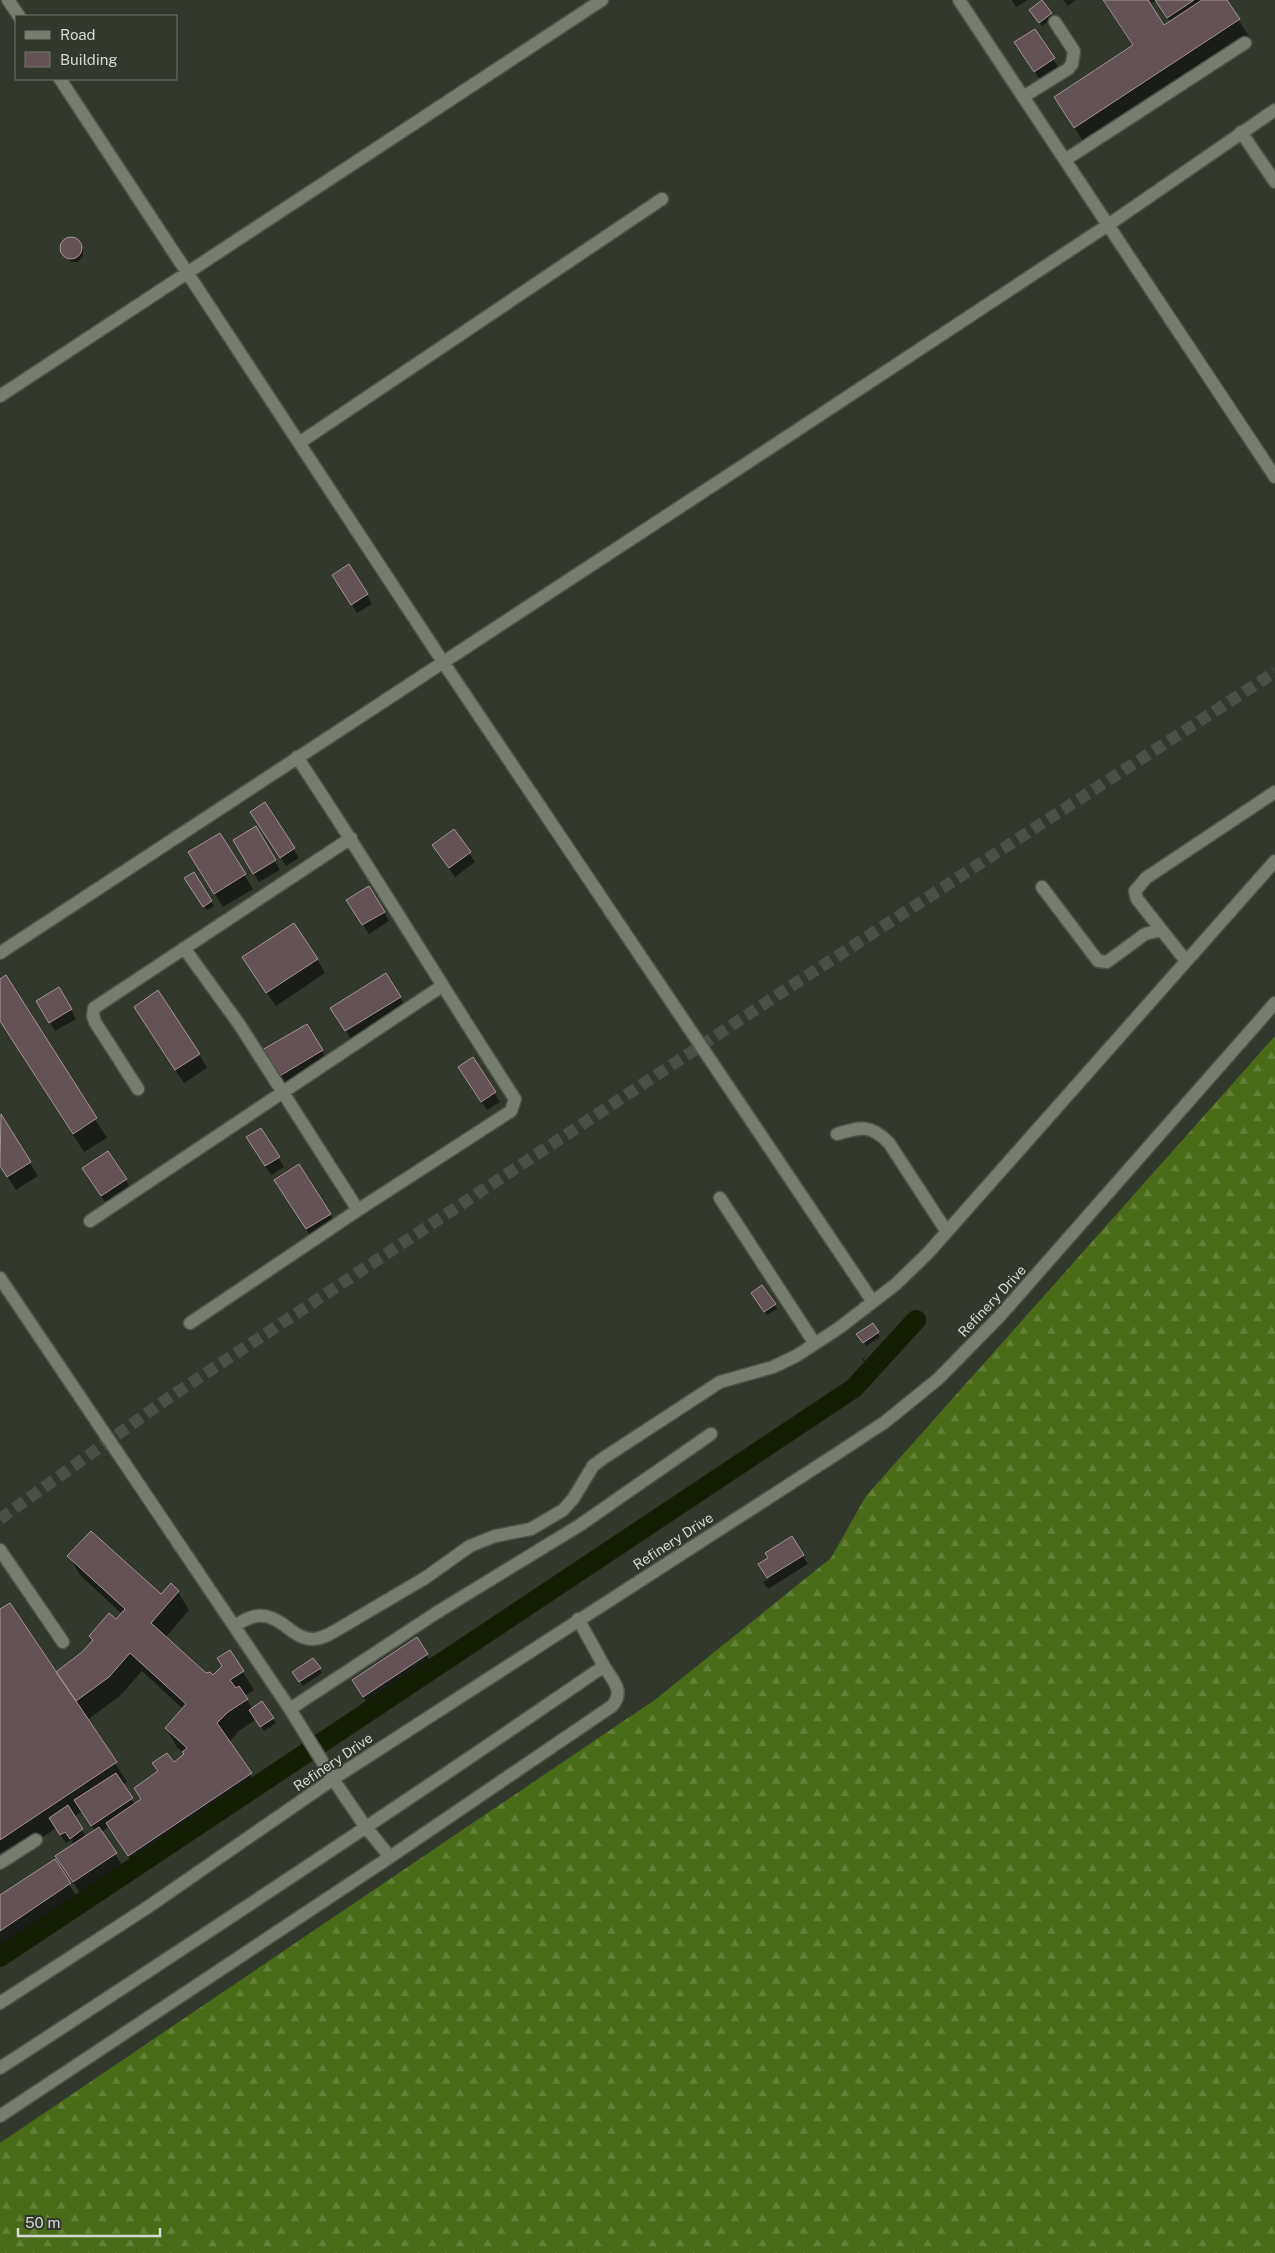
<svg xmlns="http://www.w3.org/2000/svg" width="1275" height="2253" font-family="'Public Sans',sans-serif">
<defs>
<pattern id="forest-firs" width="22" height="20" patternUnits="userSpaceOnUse" patternTransform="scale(1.25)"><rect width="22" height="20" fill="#4a6b17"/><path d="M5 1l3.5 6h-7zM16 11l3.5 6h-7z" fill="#638038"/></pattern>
</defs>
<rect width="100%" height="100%" fill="#32382c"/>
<path fill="url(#forest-firs)" d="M1275,1036V2253H0V2143L656,1699L831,1558L866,1496Z"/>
<path fill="#0007" fill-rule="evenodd" d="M1012,0H1028L1016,7Z
M1063,0H1076L1068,6Z
M1102,0H1146L1164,26L1171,23L1157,1L1152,3L1150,0H1226L1250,38L1086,146L1055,97L1133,46Z
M1033,14H1051L1053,18L1042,26Z
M1034,30L1059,68L1041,81L1021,52Z
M67,239H75L83,249V256L78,262H71L62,252V244Z
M339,584L367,595L372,604L357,613Z
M265,804L299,858L286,866L257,821Z
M255,828L280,870L259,882L234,841Z
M453,830L475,862L455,877L439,854Z
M219,834L253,889L223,907L198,867Z
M193,873L214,906L207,910L186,878Z
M353,909L384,912L389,921L369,934Z
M317,959L325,973L276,1006L252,972Z
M5,977L107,1138L84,1152L0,1021V980Z
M59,989L76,1019L55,1031L37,1001Z
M400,997L408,1012L355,1045L340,1022Z
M143,1021L199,1054L207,1068L184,1083Z
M306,1026L327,1060L285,1085L264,1051Z
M473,1059L500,1102L487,1110L465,1077Z
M1,1116L38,1176L16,1190L0,1165Z
M253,1147L279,1158L284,1167L271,1175Z
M89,1178L126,1180L131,1189L107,1205Z
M284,1195L330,1214L338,1228L315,1243Z
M755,1297L775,1305L777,1309L767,1315Z
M873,1325L880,1337L866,1346L858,1334Z
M863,1358L867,1365L866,1366L862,1359Z
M802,1555L808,1564L768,1589L763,1582L769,1579L760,1564Z
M69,1556L161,1596L178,1592L189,1610L165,1638L205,1674L214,1677L243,1672L254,1690L245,1696L252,1709L262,1702L276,1723L264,1731L256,1719L239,1731L229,1742L262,1793L139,1874L109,1826L101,1832L124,1868L82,1896L65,1870L74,1845L71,1840L66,1843L56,1828L0,1866V1611L56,1674L83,1652L93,1641L90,1636L122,1614L80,1575ZM142,1671L183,1709L166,1728L177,1747L185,1755L159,1772L142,1800L135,1805L122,1785L127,1782L87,1720L120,1696ZM82,1811L95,1831L86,1837L74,1817Z
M416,1639L432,1664L369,1706L358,1689Z
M319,1669L322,1673L303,1686L294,1672Z
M54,1861L78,1898L0,1950V1897Z"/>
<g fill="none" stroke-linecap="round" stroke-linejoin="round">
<path stroke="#131e05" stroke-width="20" d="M0,1957L854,1388L916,1320"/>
</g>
<path fill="#635356" stroke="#a69397" d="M1042,0L1052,13L1039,23L1029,10Z
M1103,0H1148L1164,25L1202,0H1227L1240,19L1074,128L1054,97L1133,45Z
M1155,0H1194L1167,18Z
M1035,29L1055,58L1034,72L1014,42Z
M60 248a11 11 0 1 1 22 0a11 11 0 1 1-22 0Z
M349,564L368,594L351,605L332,575Z
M265,802L295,848L280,858L250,812Z
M256,826L276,860L253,874L233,840Z
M454,829L471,852L449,868L432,845Z
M220,833L246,874L214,894L188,852Z
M194,872L212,901L203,907L184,878Z
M369,886L385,912L362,925L346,900Z
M294,923L318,959L266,993L242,957Z
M386,973L401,997L345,1031L330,1008Z
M6,975L97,1118L73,1134L0,1021V979Z
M59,987L72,1009L49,1023L36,1001Z
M158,990L200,1054L175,1070L134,1007Z
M307,1024L323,1050L278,1077L262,1050Z
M473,1057L496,1092L481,1102L458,1067Z
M1,1114L31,1162L7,1177L0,1166Z
M261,1128L280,1157L265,1166L246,1137Z
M108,1151L127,1179L101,1196L82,1168Z
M299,1164L331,1214L306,1229L274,1180Z
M762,1285L776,1304L764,1312L751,1293Z
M873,1323L879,1332L863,1343L856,1334Z
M91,1531L161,1594L171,1583L179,1591L151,1623L206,1673L210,1672L213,1675L222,1666L217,1658L230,1650L244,1671L230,1680L236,1688L239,1686L248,1699L228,1712L217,1723L252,1773L128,1856L106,1823L141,1799L134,1788L158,1771L152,1763L167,1753L174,1762L184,1754L182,1752L187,1748L165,1728L186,1704L130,1653L109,1677L76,1701L56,1672L82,1652L93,1640L89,1636L109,1613L116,1619L125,1609L67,1556Z
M792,1536L804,1555L767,1578L758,1564L768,1558L765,1553Z
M10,1603L117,1762L0,1840V1609Z
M417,1637L428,1654L363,1697L352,1680Z
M313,1658L321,1668L299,1682L292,1672Z
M262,1701L274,1718L260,1727L249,1710Z
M116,1773L133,1798L91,1826L74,1800Z
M68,1805L83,1829L70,1839L65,1832L60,1835L49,1818Z
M99,1827L117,1853L73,1882L55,1856Z
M55,1859L71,1883L0,1931V1895Z"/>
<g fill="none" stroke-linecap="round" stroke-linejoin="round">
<path stroke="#4a5045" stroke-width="12" stroke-dasharray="12 6" stroke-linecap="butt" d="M0,1519L167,1399L779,994L1275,672"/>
<g stroke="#4e5349" stroke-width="15">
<path id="minor" d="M8,0L19,16
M959,0L1275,477
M60,79L443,662L873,1302
M1023,97L1068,69L1072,64L1074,51L1055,22
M1241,132L1275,182
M1065,160L1245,43
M0,396L602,0
M299,443L662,199
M1042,887L1098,961L1107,962L1145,934L1161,930
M184,948L239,1024L358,1210
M0,953L776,444L1108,225L1275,110
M1186,961L1137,899L1135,891L1146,878L1275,792
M138,1089L95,1022L93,1016L94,1008L351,838
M837,1134C860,1127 871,1124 889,1143L947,1232
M720,1198L815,1344
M90,1221L442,986
M0,1278L290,1709L333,1779L365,1826L390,1857
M190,1323L358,1210L511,1111L515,1099C441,985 372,870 297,757
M0,1550L63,1642
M578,1619L604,1666
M235,1626C255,1612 268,1612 288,1628C296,1634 303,1639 313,1639C321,1639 328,1635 335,1631L425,1578L470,1546L495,1536L531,1529L563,1510L573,1499L593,1466L602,1459L720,1382L773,1367L796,1356L839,1328L896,1284L928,1253L1275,861
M290,1709L436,1613L580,1525L711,1434
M0,1863L36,1840
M0,2003L145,1909L333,1779L838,1453L885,1422L938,1379L999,1317L1275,1003
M0,2068C203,1936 405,1803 604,1666C613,1681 625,1691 612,1706L390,1857L0,2116"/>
</g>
<use href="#minor" stroke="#777e70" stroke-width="12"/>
</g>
<g text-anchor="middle" stroke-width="4" stroke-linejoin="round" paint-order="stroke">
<g font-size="14" fill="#d5d9d1" stroke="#32382c">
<text transform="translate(992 1301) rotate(-47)" y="5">Refinery Drive</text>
<text transform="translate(673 1541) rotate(-33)" y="5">Refinery Drive</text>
<text transform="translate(333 1762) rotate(-34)" y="5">Refinery Drive</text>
</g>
</g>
<rect x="15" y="15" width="162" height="65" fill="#32382c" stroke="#73786e"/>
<rect x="25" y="31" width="25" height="8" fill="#777e70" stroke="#73786e"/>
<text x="60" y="40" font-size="15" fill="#d5d9d1">Road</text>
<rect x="25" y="52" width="25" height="15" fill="#635356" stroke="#73786e"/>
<text x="60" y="65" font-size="15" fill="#d5d9d1">Building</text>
<path d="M18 2228v8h142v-8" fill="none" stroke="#d5d9d1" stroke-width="2.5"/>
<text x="25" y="2228" font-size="15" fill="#d5d9d1" stroke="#32382c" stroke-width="4" paint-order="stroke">50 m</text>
</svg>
